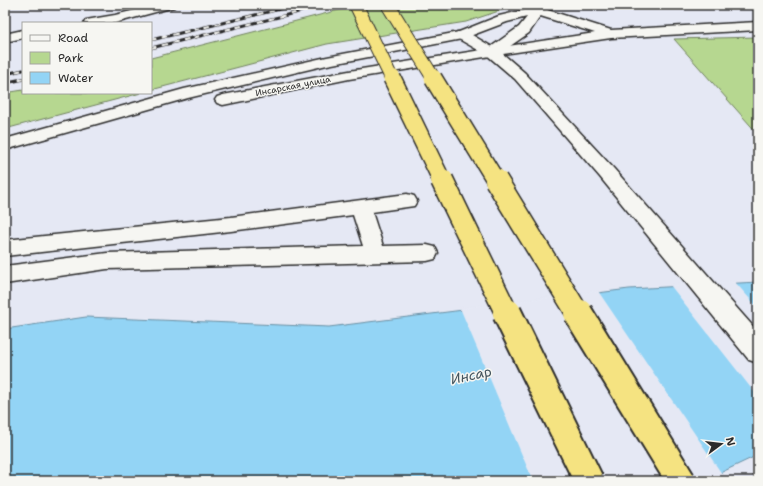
<svg xmlns="http://www.w3.org/2000/svg" width="763" height="486" font-family="'Shantell Sans',sans-serif">
<rect width="100%" height="100%" fill="#e5e8f4"/>
<filter id="ink" filterUnits="userSpaceOnUse"><feTurbulence type="fractalNoise" baseFrequency=".025" numOctaves="2"/><feDisplacementMap in="SourceGraphic" scale="8" xChannelSelector="R" yChannelSelector="G"/><feConvolveMatrix kernelMatrix="1 2 1 2 8 2 1 2 1" color-interpolation-filters="sRGB"/></filter>
<g filter="url(#ink)">
<path fill="#b6d790" stroke="#70815e" d="M359,5H517L466,22L327,44L151,90V58Z
M758,37V134L674,39Z
M23,90V93H141L5,129V93Z"/>
<path fill="#93d4f5" stroke="#6990a4" d="M758,282V455L703,481H5V329L86,317L329,327L629,289Z"/>
<path fill="#e5e8f4" d="M734,281L758,308V397L670,285Z
M598,291L722,474L707,481H533L460,308Z"/>
<g fill="none" stroke-linecap="round" stroke-linejoin="round">
<g stroke="#2b2b2b" stroke-width="3">
<path id="pedestrian" d="M407,194L414,196L417,201L414,206L372,212L383,246L427,245L435,247L438,253L435,259L427,261L107,269L5,284V266L107,253L363,246L353,215L231,231L5,256V240L231,217Z"/>
</g>
<g stroke="#2b2b2b" stroke-width="3">
<path id="minor" d="M538,7L611,30L758,22V30L611,38L503,54L525,73L614,169L758,332V363L749,360L600,177L515,79L487,55L457,38L456,35L457,32H467L494,48L595,33L534,14L532,11L534,8Z"/>
</g>
<g stroke="#2b2b2b" stroke-width="3">
<path id="tertiary" d="M156,5H176L174,7L115,23H84L86,20L115,15Z
M540,5H554L542,14L529,33L497,55L349,79L223,105L217,103L215,100L217,97L223,95L349,71L488,49L519,27L527,17L507,22L462,39L327,65L188,98L5,150V139L184,89L327,57L459,32L499,16L534,8Z
M23,30V38L5,42V34Z"/>
</g>
<use href="#pedestrian" fill="#f6f6f2" fill-rule="evenodd"/>
<use href="#minor" fill="#f6f6f2" fill-rule="evenodd"/>
<use href="#tertiary" fill="#f6f6f2" fill-rule="evenodd"/>
<g stroke="#2b2b2b" stroke-width="3">
<path id="rail-far1" d="M151,40L297,5
M151,48L295,13L319,5
M5,74L23,70"/>
</g>
<g stroke="#2b2b2b" stroke-width="3.5">
<path id="rail" d="M5,83L23,79"/>
</g>
<use href="#rail-far1" stroke="#f6f6f2" stroke-width="2" stroke-dasharray="5.5" stroke-linecap="butt"/>
<use href="#rail" stroke="#f6f6f2" stroke-width="2.5" stroke-dasharray="7" stroke-linecap="butt"/>
<g stroke="#2b2b2b" stroke-width="15" stroke-linecap="butt">
<path id="primary-bridge-far3" d="M356,5L392,79
M388,5L434,79"/>
</g>
<g stroke="#2b2b2b" stroke-width="20" stroke-linecap="butt">
<path id="primary-bridge-far2" d="M392,78L442,181
M433,78L496,181"/>
</g>
<g stroke="#2b2b2b" stroke-width="25" stroke-linecap="butt">
<path id="primary-bridge-far1" d="M442,180L507,314
M496,180L578,314"/>
</g>
<g stroke="#2b2b2b" stroke-width="32" stroke-linecap="butt">
<path id="primary-bridge" d="M507,313L589,481
M578,313L681,481"/>
</g>
<use href="#primary-bridge-far3" stroke="#f5e381" stroke-width="13"/>
<use href="#primary-bridge-far2" stroke="#f5e381" stroke-width="17"/>
<use href="#primary-bridge-far1" stroke="#f5e381" stroke-width="22"/>
<use href="#primary-bridge" stroke="#f5e381" stroke-width="28"/>
</g>
</g>
<g text-anchor="middle" stroke-width="3" stroke-linejoin="round" paint-order="stroke">
<g font-size="9" fill="#2b2b2b" stroke="#f6f6f2">
<text transform="translate(293 86) rotate(-11)" y="3">Инсарская улица</text>
</g>
<g font-size="14" font-style="italic" fill="#45555e" stroke="#f6f6f2">
<text transform="translate(471 375) rotate(-12)" y="5">Инсар</text>
</g>
</g>
<rect width="763" height="486" fill="none" stroke="#f6f6f2" stroke-width="20"/>
<rect x="10" y="10" width="743" height="466" fill="none" stroke="#2b2b2b" stroke-width="1.5" filter="url(#ink)"/>
<rect x="22" y="22" width="130" height="72" fill="#f6f6f2" stroke="#a5a5a2"/>
<rect x="30" y="35" width="20" height="6" fill="#f6f6f2" stroke="#a5a5a2"/>
<text x="58" y="42" font-size="12" fill="#2b2b2b">Road</text>
<rect x="30" y="52" width="20" height="12" fill="#b6d790" stroke="#a5a5a2"/>
<text x="58" y="62" font-size="12" fill="#2b2b2b">Park</text>
<rect x="30" y="72" width="20" height="12" fill="#93d4f5" stroke="#a5a5a2"/>
<text x="58" y="82" font-size="12" fill="#2b2b2b">Water</text>
<g transform="translate(721 444) rotate(75)" stroke="#f6f6f2" stroke-width="3" paint-order="stroke">
<path d="M0-3L7 15L0 10L-7 15Z" fill="#2b2b2b"/>
<text y="-6" font-size="11" font-weight="bold" text-anchor="middle" fill="#2b2b2b">N</text>
</g>
</svg>
